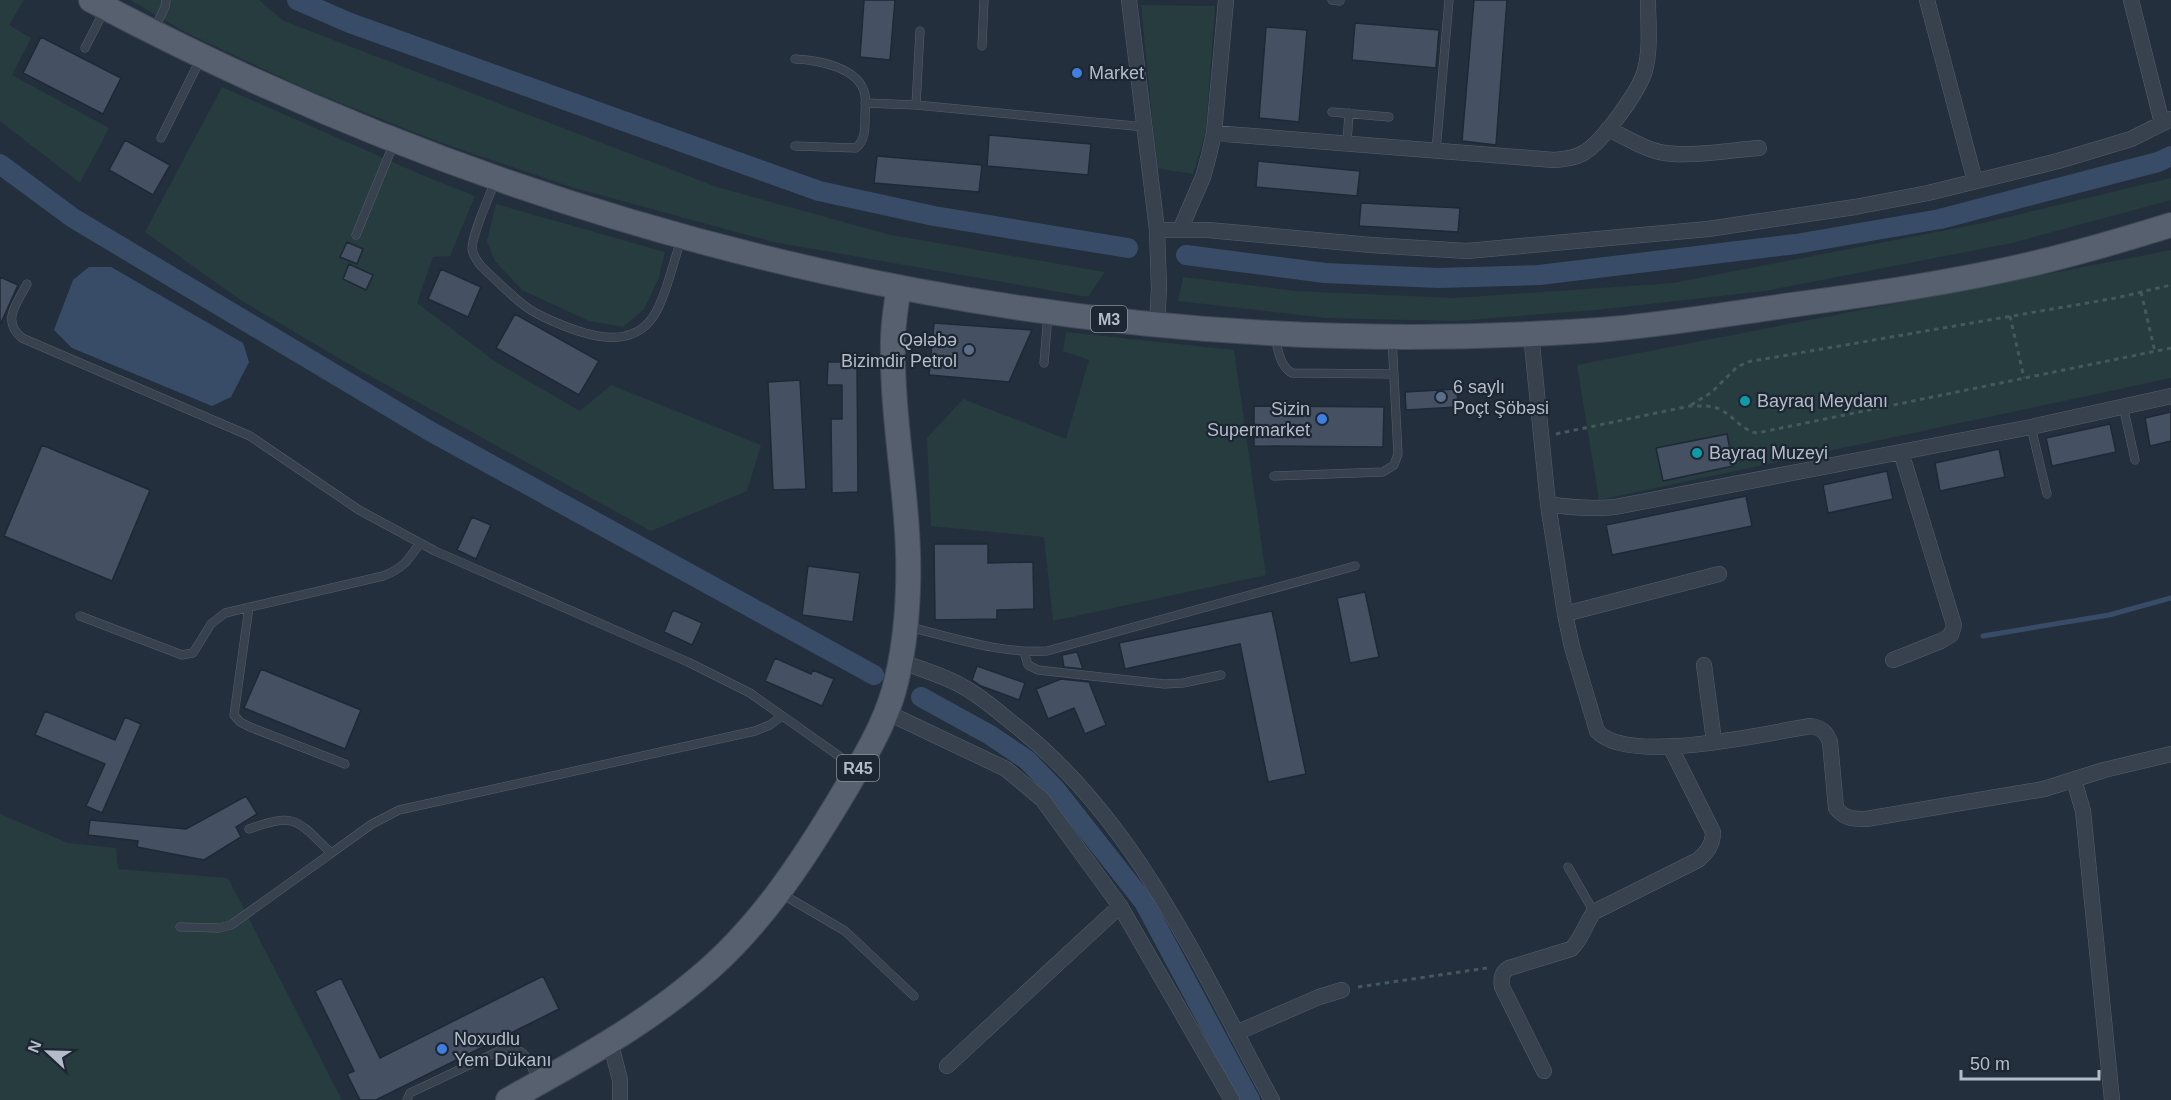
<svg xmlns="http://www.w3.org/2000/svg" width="2171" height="1100" font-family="Helvetica,sans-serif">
<rect width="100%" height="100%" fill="#242f3e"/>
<path fill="#263c3f" d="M0,0H24L9,25L31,38L12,75L109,128L80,183L0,121Z
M130,0H259L284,21L717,187L891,235L1105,272L1088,297L773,242L574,188L439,142L308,90L185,32Z
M1141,5L1215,6L1206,131L1193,174L1157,168Z
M222,87L422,175L475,196L450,256L433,257L417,303L496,362L580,411L611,385L761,445L747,491L651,531L347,363L239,299L145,232Z
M2171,178V200L2012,243L1765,291L1596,310L1455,321L1326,318L1178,301L1183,277L1296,291L1454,298L1673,283L1983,223Z
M496,204L665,252L658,280L644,309L623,327L589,321L522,290L495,261L487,241Z
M2171,250V378L1599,500L1577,365Z
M1066,332L1234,350L1266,575L1053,621L1044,537L931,526L927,438L963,399L1066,439L1089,360L1063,351Z
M0,814L68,843L116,848L118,869L228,878L342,1100H0Z"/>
<path fill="#394c67" d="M89,267H111L243,343L249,362L231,397L212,406L72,348L54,330L73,280Z"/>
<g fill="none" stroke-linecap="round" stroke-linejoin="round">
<path stroke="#394c67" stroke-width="5" d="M1983,636L2109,615L2171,598"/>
<path stroke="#394c67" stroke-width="20" d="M297,0L350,23L819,191L934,216L1128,248
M0,164L73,218L428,430L874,675
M1186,255L1325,273L1438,278L1539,275L1796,244L1940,219L2158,162L2171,156
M921,697L990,735L1027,760L1056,790L1144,902L1250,1100"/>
</g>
<path fill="#455162" stroke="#1f2835" stroke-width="1.5" d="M864,0H895L890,60L860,57Z
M1474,0H1507L1496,145L1462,141Z
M1355,23L1439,30L1436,68L1352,60Z
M1266,27L1307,30L1299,122L1259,118Z
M41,37L121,78L103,114L23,73Z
M989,135L1091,144L1088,175L987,166Z
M125,140L170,165L153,195L109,170Z
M877,156L982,165L979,192L874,183Z
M1258,161L1360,171L1357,196L1256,187Z
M1361,203L1460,208L1458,232L1359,226Z
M347,242L363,249L357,264L340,257Z
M349,264L373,275L366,290L343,279Z
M441,269L481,287L468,317L428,299Z
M0,277L18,285L0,325Z
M515,314L599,361L579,395L496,348Z
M934,323L1032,330L1009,382L929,375Z
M828,362H857L858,492L832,493L831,419H842V385H827Z
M800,380L806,489L773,490L768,382Z
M1457,389L1458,407L1406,410L1405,392Z
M1254,406L1384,407L1383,447L1254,446Z
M2171,412V441L2150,446L2145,418Z
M2110,424L2116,452L2052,466L2046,438Z
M1727,434L1733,466L1663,481L1656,448Z
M42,445L150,490L112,581L4,536Z
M1999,449L2005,477L1940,491L1935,463Z
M1887,471L1893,499L1828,513L1823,485Z
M1746,496L1752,526L1612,555L1606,525Z
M472,517L491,525L476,559L457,550Z
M934,544H988V563L1033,562L1034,609L997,610V619L935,620Z
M808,566L860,573L853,622L802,615Z
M1365,592L1379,657L1350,663L1337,598Z
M673,610L702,623L692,645L664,632Z
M1272,611L1306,774L1268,782L1240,644L1125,669L1119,643Z
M1077,652L1083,669L1064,667L1062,655Z
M775,658L811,674L813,670L834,679L822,706L765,681Z
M977,666L1025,683L1019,700L981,686L972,680Z
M261,669L361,710L345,749L244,708Z
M1061,679L1089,682L1106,725L1085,734L1074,708L1048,719L1036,689Z
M45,711L115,740L125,717L141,724L102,813L86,806L105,764L35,735Z
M246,796L257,814L236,827L241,837L204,860L137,847L138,841L88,835L90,820L186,829Z
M543,976L559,1009L376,1100H360L347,1074L354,1071L315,991L341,978L380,1058Z"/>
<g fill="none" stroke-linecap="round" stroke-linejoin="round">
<g stroke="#565f6c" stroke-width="9">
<path id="service" d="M1332,0L1340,1
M154,29L165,7L166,0
M982,46L984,0
M85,48L105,9
M795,59C817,60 860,67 865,95C866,102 865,111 865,118C865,130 865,140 856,148L795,146
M865,103L916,105L1145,127
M916,105L920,31
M1332,112L1389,117
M161,138L201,58
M1347,143L1349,113
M1436,151L1449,0
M496,179C490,195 472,234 472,249C473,255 477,261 481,266C495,279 509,294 525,306C535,314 546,318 557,323C588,336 630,350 653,317C665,299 674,261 681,239
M356,235L394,143
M27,284C17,303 1,321 22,338L250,436L359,510L435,551L688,662L750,693L856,768
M1274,334C1278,347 1279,366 1292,373L1394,374
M1044,363L1048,314
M2123,406L2135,460
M2031,427L2047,494
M1274,476L1383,472L1394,465L1398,454L1392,338
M249,607L234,715L240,722L250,727L345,764
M80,616L182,655L193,653L211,624L225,613L383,576C402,569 408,561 419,544
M909,627C955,638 1000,654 1047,651L1355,566
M1024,652L1028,665L1038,670L1164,684L1183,683L1221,675
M249,829C296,812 297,820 331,853
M1568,867L1594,912
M782,894L845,931L914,996
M180,927L219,928L231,925L372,824L399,810L755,731L770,725L782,716
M407,1100L410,1093L503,1049C527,1047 528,1060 537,1079"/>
</g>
<g stroke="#565f6c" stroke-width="16">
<path id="minor" d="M1129,0L1157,230L1159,288L1157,325
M1927,0L1975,181
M2131,0L2162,123
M1608,129C1626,137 1645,150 1665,153C1691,157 1732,150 1759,148
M1214,133L1554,160C1565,159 1576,158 1585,152C1603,141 1640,90 1645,70C1651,48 1648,22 1648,0
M1157,230H1208L1371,245L1467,251L1708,229L1855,207L1928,193L2058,161L2131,139L2171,119
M1180,230L1203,177L1209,155L1214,133L1226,0
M1531,334L1548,504C1571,508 1592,509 1615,507L2031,427L2171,396
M1548,504L1565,614L1572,647L1597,731C1628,766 1766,733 1811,726C1822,728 1826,732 1830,742L1836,808C1845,819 1853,819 1866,819L2044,789L2104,770L2171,754
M1565,614L1719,574
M1893,660L1941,641L1951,635L1954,625L1901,452
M901,661C917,668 935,673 952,681C974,691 993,707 1011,722C1135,817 1199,966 1272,1100
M1704,665L1714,741
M886,712L1006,769L1042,799L1120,906L1232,1100
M2074,780L2083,811L2112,1100
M1236,1033L1319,997L1342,990
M610,1041L620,1080V1100
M947,1066L1120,906
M1544,1071L1502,987C1501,978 1501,973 1509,968L1571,949C1582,939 1585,924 1594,912L1698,860C1707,852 1713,845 1713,832L1671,748"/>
</g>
<g stroke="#414a57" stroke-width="26">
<path id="primary" d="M91,0C551,245 1077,368 1599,330C1663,325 1727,314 1791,305C1873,294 1955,282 2036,263C2081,252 2126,239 2171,225
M508,1100C572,1064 638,1029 695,981C758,930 803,861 844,792C863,760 884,726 894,690C903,657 907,622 908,588C911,505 891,423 893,341C893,323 896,305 899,287"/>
</g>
<path stroke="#44595c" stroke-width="3" stroke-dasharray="4.5 4.5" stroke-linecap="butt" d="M2141,292L2155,352
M2010,316L2024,378
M1691,405L1712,392L1736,368L1747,362L2116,298L2171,285
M1556,434L1690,406C1700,406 1710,405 1719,409C1734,416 1741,430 1757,433L2171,348
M1358,987L1487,968"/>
<use href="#service" stroke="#38414e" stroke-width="8"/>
<use href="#minor" stroke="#38414e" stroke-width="15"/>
<use href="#primary" stroke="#56606e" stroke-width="24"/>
</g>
<g fill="#3f7fe0" stroke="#1d2633" stroke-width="2">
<circle cx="1077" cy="73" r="6"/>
<circle cx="1322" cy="419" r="6"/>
<circle cx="442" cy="1049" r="6"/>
</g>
<g fill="#5c6f8a" stroke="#1d2633" stroke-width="2">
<circle cx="969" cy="350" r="6"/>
<circle cx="1441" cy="397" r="6"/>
</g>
<g fill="#0f9aa8" stroke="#1d2633" stroke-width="2">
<circle cx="1745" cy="401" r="6"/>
<circle cx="1697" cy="453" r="6"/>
</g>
<g text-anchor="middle" stroke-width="4.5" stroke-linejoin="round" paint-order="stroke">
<g fill="#1d2633" stroke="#878f9c" stroke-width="1.5">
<rect x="1091" y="306" width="36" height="26" rx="4.5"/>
<rect x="837" y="755" width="42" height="26" rx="4.5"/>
</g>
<g font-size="16" font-weight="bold" fill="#b4bcc9">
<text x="1109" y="325">M3</text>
<text x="858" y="774">R45</text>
</g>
<g font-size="18" fill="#b4bcc9" stroke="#1d2633" text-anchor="start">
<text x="1089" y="79">Market</text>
<text x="957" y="346" text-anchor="end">Qələbə<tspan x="957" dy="21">Bizimdir Petrol</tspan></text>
<text x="1453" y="393">6 saylı<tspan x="1453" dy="21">Poçt Şöbəsi</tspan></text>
<text x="1757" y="407">Bayraq Meydanı</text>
<text x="1310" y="415" text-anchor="end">Sizin<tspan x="1310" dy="21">Supermarket</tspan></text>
<text x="1709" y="459">Bayraq Muzeyi</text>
<text x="454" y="1045">Noxudlu<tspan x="454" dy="21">Yem Dükanı</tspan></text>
</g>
</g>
<g transform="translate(48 1052) rotate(292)" stroke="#1d2633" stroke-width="4.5" paint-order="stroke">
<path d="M0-4.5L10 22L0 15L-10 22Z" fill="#b4bcc9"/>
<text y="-9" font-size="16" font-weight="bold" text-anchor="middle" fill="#b4bcc9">N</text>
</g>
<path d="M1961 1070v9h138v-9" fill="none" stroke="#b4bcc9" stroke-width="3"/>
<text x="1970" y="1070" font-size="18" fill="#b4bcc9" stroke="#1d2633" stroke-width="4.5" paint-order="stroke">50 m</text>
</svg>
